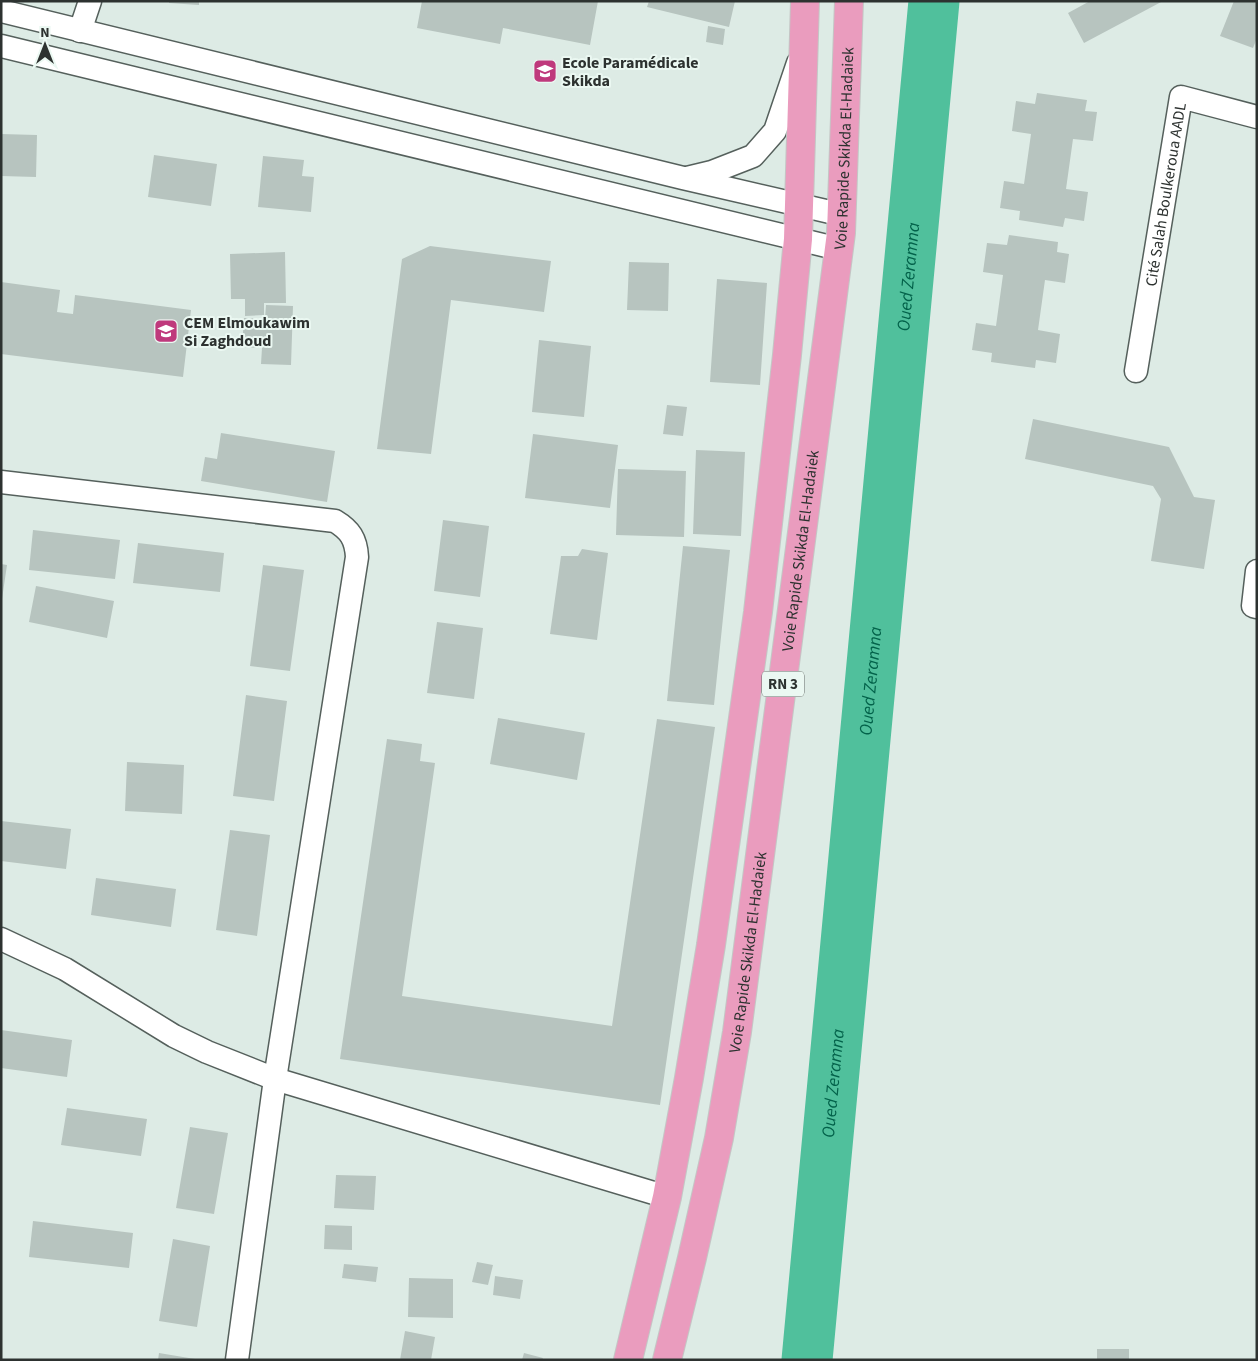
<svg xmlns="http://www.w3.org/2000/svg" width="1258" height="1361" font-family="'Source Sans 3',sans-serif">
<rect width="100%" height="100%" fill="#ddebe5"/>
<g fill="none" stroke-linecap="round" stroke-linejoin="round">
<path stroke="#50c09c" stroke-width="51" id="s1" d="M807,1360L934,1"/>
</g>
<path fill="#b7c4bf" d="M169,1H199V5L169,3Z
M422,1H598L590,45L503,28L500,44L417,28Z
M649,1H735L729,27L647,7Z
M1090,1H1163L1084,43L1068,13Z
M1234,1H1257V38L1253,48L1220,36Z
M708,26L725,29L723,45L706,42Z
M1037,93L1087,100L1085,111L1097,112L1093,141L1073,139L1066,189L1088,192L1084,221L1065,218L1063,227L1019,220L1020,211L1000,208L1004,181L1024,184L1031,134L1012,131L1016,101L1035,104Z
M1,134L37,135L36,177L1,176Z
M154,155L217,164L211,206L148,197Z
M263,156L304,160L302,176L314,177L311,212L258,207Z
M1009,235L1058,242L1057,252L1069,254L1065,283L1045,280L1038,330L1060,334L1056,363L1036,360L1035,368L991,362L992,353L972,350L976,323L996,326L1003,275L983,272L987,243L1007,245Z
M430,246L551,261L544,312L451,300L431,454L377,449L402,259Z
M285,252L286,303H264V315L245,316V299H231L230,254Z
M629,262L669,263L668,311L627,310Z
M717,279L767,283L760,385L710,382Z
M1,282L60,290L57,312L73,314L75,295L191,310L183,377L1,354Z
M266,305L293,306L291,365L261,364L262,348L242,347L244,318L265,319Z
M539,340L591,346L584,417L532,412Z
M667,405L687,407L683,436L663,434Z
M1033,419L1169,447L1194,497L1215,500L1204,569L1151,561L1161,499L1153,486L1025,459Z
M221,433L335,451L327,502L201,481L205,457L217,459Z
M533,434L618,445L610,508L525,498Z
M696,450L745,452L741,536L693,534Z
M618,469L686,471L684,537L616,535Z
M443,520L489,526L480,597L434,591Z
M33,530L120,540L115,579L29,570Z
M138,543L224,553L220,592L133,583Z
M683,546L730,550L714,705L667,701Z
M582,549L608,553L597,640L550,634L561,556H578Z
M1,564L7,565L2,599H1Z
M263,565L304,570L290,671L250,666Z
M36,586L114,601L107,638L29,622Z
M437,622L483,628L474,699L427,693Z
M246,695L287,701L274,801L233,796Z
M498,718L585,733L577,780L490,764Z
M657,719L715,727L660,1105L340,1059L387,739L422,744L420,761L435,763L402,996L612,1026Z
M127,762L184,765L182,814L125,811Z
M1,821L71,829L66,869L1,861Z
M230,830L270,835L257,936L216,930Z
M96,878L176,889L171,927L91,915Z
M1,1030L72,1040L67,1077L1,1068Z
M67,1108L147,1119L141,1156L61,1145Z
M190,1127L228,1133L214,1214L176,1208Z
M336,1175L376,1176L374,1210L334,1208Z
M33,1221L133,1233L129,1268L29,1257Z
M325,1225L352,1226V1250L324,1249Z
M173,1239L210,1246L197,1327L159,1321Z
M477,1262L493,1265L488,1285L472,1282Z
M344,1264L378,1267L376,1282L342,1278Z
M495,1276L523,1280L520,1299L493,1295Z
M409,1278L453,1279V1318L408,1317Z
M405,1331L435,1337L431,1360H400Z
M1097,1349H1129V1360H1097Z
M159,1353L195,1359V1360H158Z
M524,1353L543,1358L542,1360H522Z"/>
<g fill="none" stroke-linecap="round" stroke-linejoin="round">
<g stroke="#55605c" stroke-width="25">
<g id="minor">
<path d="M1,11L683,178L843,215"/>
<path d="M80,31L90,1"/>
<path d="M1,46L839,249"/>
<path d="M687,178L712,172L753,156L775,131L798,63"/>
<path id="s2" d="M1136,371L1181,97L1257,117"/>
<path d="M1,482L335,521C350,530 356,539 357,557L275,1079L237,1360"/>
<path d="M1257,571L1253,606L1257,607"/>
<path d="M1,939L65,969L174,1036L207,1052L275,1079L667,1197"/>
</g>
</g>
<g stroke="#c4c6c5" stroke-width="30">
<g id="trunk">
<path d="M628,1360L667,1197L689,1078L711,945L758,612L787,355L798,239L805,1"/>
<path id="s3" d="M667,1360L692,1258L719,1138L737,1032L841,233L849,1"/>
</g>
</g>
<use href="#minor" stroke="#fff" stroke-width="22"/>
<use href="#trunk" stroke="#ea9cbe" stroke-width="28"/>
</g>
<defs>
<g id="university-square" transform="scale(1.25)"><rect x="-9" y="-9" width="18" height="18" rx="4" fill="#bf397c" stroke="#ebf8f2"/><path d="M0-5L7-2L0 1L-7-2ZM-4 1L0 2.5L4 1V4Q0 6-4 4Z" fill="#fff"/></g>
<g id="school-square" transform="scale(1.25)"><rect x="-9" y="-9" width="18" height="18" rx="4" fill="#bf397c" stroke="#ebf8f2"/><path d="M0-5L7-2L0 1L-7-2ZM-4 1L0 2.5L4 1V4Q0 6-4 4Z" fill="#fff"/></g>
</defs>
<g fill-rule="evenodd">
<use href="#university-square" x="545" y="71"/>
<use href="#school-square" x="166" y="331"/>
</g>
<g text-anchor="middle" stroke-width="4" stroke-linejoin="round" paint-order="stroke">
<rect fill="#ebf8f2" stroke="#666d6a" stroke-width="1" x="762" y="671.5" width="42" height="25" rx="4"/>
<g font-size="15" font-weight="bold" fill="#2d3230">
<text x="783" y="689">RN 3</text>
</g>
<g font-size="16" font-weight="bold" fill="#2d3230" stroke="#ebf8f2" text-anchor="start">
<text x="562" y="68">Ecole Paramédicale<tspan x="562" dy="18">Skikda</tspan></text>
<text x="184" y="328">CEM Elmoukawim<tspan x="184" dy="18">Si Zaghdoud</tspan></text>
</g>
<g font-size="16" fill="#2d3230" stroke="#ebf8f2">
<text dy="6" stroke="none"><textPath href="#s3" startOffset="1226">Voie Rapide Skikda El-Hadaiek</textPath></text>
<text dy="6" stroke="none"><textPath href="#s2" startOffset="179">Cité Salah Boulkeroua AADL</textPath></text>
<text dy="6" stroke="none"><textPath href="#s3" startOffset="821">Voie Rapide Skikda El-Hadaiek</textPath></text>
<text dy="6" stroke="none"><textPath href="#s3" startOffset="416">Voie Rapide Skikda El-Hadaiek</textPath></text>
</g>
<g font-size="18" font-style="italic" fill="#03624a" stroke="#ebf8f2">
<text dy="6" stroke="none"><textPath href="#s1" startOffset="1088">Oued Zeramna</textPath></text>
<text dy="6" stroke="none"><textPath href="#s1" startOffset="682">Oued Zeramna</textPath></text>
<text dy="6" stroke="none"><textPath href="#s1" startOffset="278">Oued Zeramna</textPath></text>
</g>
</g>
<rect width="1258" height="1361" fill="none" stroke="#2d3230" stroke-width="5"/>
<g transform="translate(45 45)" stroke="#ebf8f2" stroke-width="4" paint-order="stroke">
<path d="M0-4L9 19L0 12L-9 19Z" fill="#2d3230"/>
<text y="-8" font-size="14" font-weight="bold" text-anchor="middle" fill="#2d3230">N</text>
</g>
</svg>
